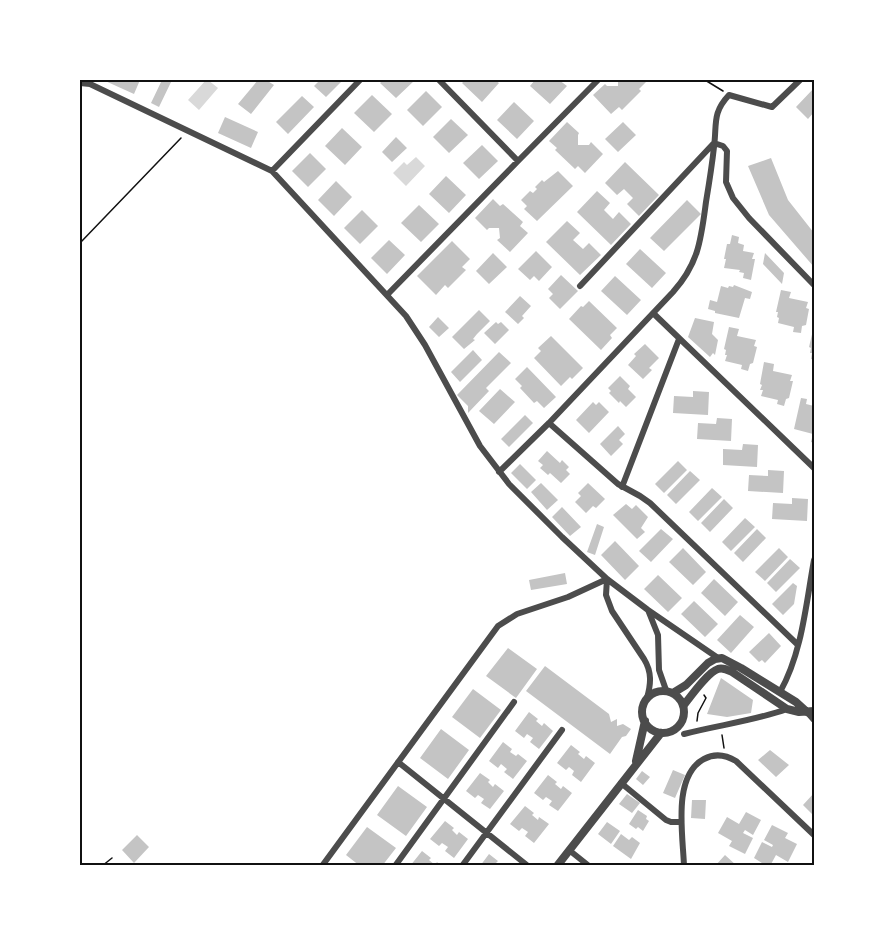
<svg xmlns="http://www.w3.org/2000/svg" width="894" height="945" font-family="'Public Sans',sans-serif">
<rect width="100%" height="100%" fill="#fff"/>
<path fill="#d9d9d9" d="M206,80H208L218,88L199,110L188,100Z
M416,157L425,166L406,186L393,173L404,162L407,165Z"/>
<path fill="#c4c4c4" d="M103,80H140L134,94Z
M162,80H172L159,107L151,103Z
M258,80H266L274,85L251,114L238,104Z
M320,80H343L326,97L314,86Z
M383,80H415L396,98L380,83Z
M465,80H495L499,83L482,102L462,83Z
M535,80H559L567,86L550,104L530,86Z
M618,80H644L646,82L639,89L641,91L622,110L619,107L611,114L593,95L605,84L607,86H618Z
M814,88V112L808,119L796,107Z
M426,91L442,107L423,126L407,110Z
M372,95L392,114L374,132L354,113Z
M302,96L314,107L288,134L276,122Z
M514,102L534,121L517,139L497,120Z
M225,117L258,132L251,148L218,133Z
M451,119L468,135L449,153L433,137Z
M567,122L579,133L578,135V145H589L591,142L603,154L585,173L578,166L575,169L555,150L557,148L549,141Z
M623,122L636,135L618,152L605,139Z
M342,128L362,147L345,165L325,146Z
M396,137L407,148L392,162L382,152Z
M482,145L498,161L479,179L463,163Z
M310,153L326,169L308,187L292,171Z
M771,158L788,200L814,233V267L769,215L748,166Z
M625,162L659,195L639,216L627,204L633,198L624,189L617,195L605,183Z
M558,171L573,186L537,221L524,209L527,206L521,200L530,191L533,193L537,189L535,187L542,180L544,182Z
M446,176L466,195L449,213L429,194Z
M336,181L352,197L334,216L318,200Z
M597,191L610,203L604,210L613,219L619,212L631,224L611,245L577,212Z
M493,199L500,206L503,204L523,222L520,226L528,233L510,252L497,240L500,238L499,228H489L487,230L475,218Z
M687,200L701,214L664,251L650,238Z
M419,205L439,224L421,242L401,223Z
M362,210L378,226L360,244L344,228Z
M567,221L580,233L573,240L583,249L589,243L601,255L580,275L546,242Z
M732,235L739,237L738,243L744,245L743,251L754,253L752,259H755L751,280L743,278L744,273L739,272L740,270L724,268L726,259H724L727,244H730Z
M389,240L405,255L387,274L371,258Z
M452,241L470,259L462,267L466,270L448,288L445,285L436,295L417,276Z
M640,249L666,273L652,288L626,264Z
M536,251L552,267L539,281L534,276L530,280L518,269Z
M493,253L507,267L489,284L476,271Z
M765,253L784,273L782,284L763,264Z
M561,275L578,291L560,309L549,298L553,294L548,289Z
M615,276L641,300L627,315L601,291Z
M734,285L752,292L750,299L745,298L739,318L715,313V311L708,309L710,300L717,302L721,286L728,288L729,286L733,287Z
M781,290L791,292L789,298L808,302L806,308L809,309L806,325L802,326L801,333L793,332L794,327L778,323L779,318L777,317L778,312H776Z
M520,296L531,306L522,316L524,318L518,324L505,312Z
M589,301L617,328L610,335L612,338L601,350L569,319L581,306L583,307Z
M479,310L490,321L477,334L473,339L475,340L464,349L452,337Z
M438,317L449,328L439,337L429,327Z
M695,318L714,322L712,334L718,340L715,355L713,353L710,357L688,337Z
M496,322L498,324L501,322L509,330L495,344L484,333Z
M814,326V360L811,359L812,353H810L811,348L809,347Z
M729,327L739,329L737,336L756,340L754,346L757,347L753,363L750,364L748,371L741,369L742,365L725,361L727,355H725L726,350L724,349Z
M551,336L583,368L572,379L570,377L561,386L534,358L541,351L538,348Z
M645,344L659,358L649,368L652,370L643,379L628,365L636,356L634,354Z
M473,350L482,360L460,382L451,372Z
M499,352L511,363L486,388L489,391L468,413V406L457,395Z
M764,362L774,364L773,371L792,375L790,381H793L789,398L786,399L784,406L777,404L778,400L761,396L763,390H760L762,385L760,384Z
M527,367L556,397L544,408L537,401L534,403L520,388L522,386L515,379Z
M620,376L630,386L628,389L636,397L626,407L620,401L619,403L609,393L611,391L608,388Z
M500,389L515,402L494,424L479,411Z
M693,391L709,392L708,415L673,413L674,396L693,397Z
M801,398L807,399L806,404L814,406V443L811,442L813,434L794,429Z
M593,402L596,405L599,402L609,412L589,433L576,420Z
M525,415L533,423L509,447L501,439Z
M717,418L732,419L731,441L697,439L698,423L716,424Z
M618,426L625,434L619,440L623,444L611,456L600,444Z
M743,444L758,445L757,467L723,465V449L742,450Z
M547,451L560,463L562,460L569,467L566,470L570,474L561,483L550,473L548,475L540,468L543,465L538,461Z
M678,461L687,470L664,493L655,484Z
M520,464L536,480L527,489L511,473Z
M768,470L784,471L783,493L748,491L749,475L768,476Z
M690,471L700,480L676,504L667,495Z
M541,483L558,500L547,510L531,492Z
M588,483L605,499L596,508L593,506L586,513L575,502L581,496L578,493Z
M712,488L722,497L698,521L689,512Z
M792,498L808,499L807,521L772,519L773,503L792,504Z
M724,499L733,508L710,532L701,523Z
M626,504L632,509L636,505L648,517L641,528L645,532L637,539L613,515Z
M562,507L581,527L570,536L552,517Z
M745,518L755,527L731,551L722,542Z
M597,524L604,527L595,555L587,552Z
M661,529L673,539L651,562L639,551Z
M757,529L766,538L743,562L734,553Z
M615,541L639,566L625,580L601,555Z
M683,548L706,572L693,585L669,562Z
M779,548L788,557L765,581L755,572Z
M790,559L800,568L776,592L767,583Z
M565,573L567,584L531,590L529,580Z
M658,575L682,598L668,612L644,589Z
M714,579L738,602L725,616L701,593Z
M793,583L797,586L794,604L783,615L772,604Z
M694,601L718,624L705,637L681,614Z
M740,615L754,627L731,653L717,640Z
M769,633L781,646L765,663L762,660L759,662L749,652Z
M508,648L537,669L516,698L486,676Z
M545,666L609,714L611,722L617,719V726L623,724L631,729L626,736L622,737L610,754L526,691Z
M721,678L753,700L751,713L727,717L707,714Z
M473,689L501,710L480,738L452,717Z
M529,712L538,719L536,721L542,726L544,723L553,731L539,749L530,742L533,738L527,734L524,738L515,731Z
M441,729L469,750L448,779L420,758Z
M503,742L512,749L510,752L516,756L518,754L527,761L513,779L504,772L507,769L501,764L498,768L489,761Z
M571,745L580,752L578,754L584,759L586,756L595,763L581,782L572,775L574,771L569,767L566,770L557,763Z
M770,750L789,765L776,777L758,760Z
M673,770L685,775L675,798L663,793Z
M642,771L650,777L643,785L636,779Z
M480,773L490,780L488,782L493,787L495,784L504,791L490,809L481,803L484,799L478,795L475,798L466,791Z
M548,775L557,782L555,784L561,789L563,786L572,793L558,811L549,805L552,801L546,797L543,800L534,793Z
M398,786L427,807L406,836L377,815Z
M814,793V816L803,805Z
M627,794L640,803L632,813L619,804Z
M692,800H706L705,819L691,818Z
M525,806L534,813L532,815L538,820L539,817L549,824L534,843L525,836L528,832L522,828L519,831L510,824Z
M638,810L647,816L646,819L649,821L643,831L638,827L636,829L629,824Z
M746,812L761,820L753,835L745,830L743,833L753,838L745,854L729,846L732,841L718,833L727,817L739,824Z
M445,821L454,828L452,830L457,835L459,832L468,839L454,858L445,851L448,847L442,843L439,846L430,839Z
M607,822L620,831L611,844L598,834Z
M772,825L788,833L785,838L797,844L788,862L776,855L770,866H767L754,858L762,842L772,847L773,845L764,840Z
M367,827L396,848L382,866H360L346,855Z
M621,834L629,840L632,837L640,843L631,859L613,846Z
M137,835L149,847L134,863L122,850Z
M422,851L431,858L429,860L435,865L437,862L441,866H410Z
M489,854L498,861L496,863L499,866H480Z
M725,855L737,866H715Z"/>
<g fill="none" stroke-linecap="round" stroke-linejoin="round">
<path stroke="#111" stroke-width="1.5" d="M705,80L723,91
M80,243L181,138
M697,721L698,713L706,698L704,695
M722,735L724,748
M102,866L112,858"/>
<path stroke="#4c4c4c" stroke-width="6" d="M80,83L90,84L272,171L406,316L425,345L480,446L509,484L562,537L607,579L648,610L718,658
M518,161L598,80
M272,171L360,80
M580,286L714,143L723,146L727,151L726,182L733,198L749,218L814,285
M387,295L518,161L439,80
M653,313L814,468
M549,423L618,484L640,496L650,503L798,645
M499,472L549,423L673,292C699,263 701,239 706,202C709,184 712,165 714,147C717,124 712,113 729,95L772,107L800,80
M622,487L679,339
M607,579L606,595L612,611L644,659C652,672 651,684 647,698
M648,610L658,635L659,670L666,690
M780,692C802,653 806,604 814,560
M807,712L814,720
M684,734C718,725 754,721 787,709
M398,762L528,866
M621,783L666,820L671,822H681
M569,850L589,866
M322,866L498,626L517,614L568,597L607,579
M395,866L514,702
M462,866L562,730
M684,866C683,835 672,776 704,759C715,753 726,755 736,761L814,835"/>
<path stroke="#4c4c4c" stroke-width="8" d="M642 712a21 21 0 1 1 42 0a21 21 0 1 1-42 0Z
M673,693L686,685L708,663L715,659L722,658L741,668L796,702L807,712
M684,705C691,696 708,672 718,669C723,667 728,670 732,672L787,709L799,712L814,711
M636,761L645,721
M557,866L661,733"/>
</g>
<rect width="894" height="945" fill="none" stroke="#ffffff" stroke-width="162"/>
<rect x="81" y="81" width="732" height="783" fill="none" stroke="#111" stroke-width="2"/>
</svg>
